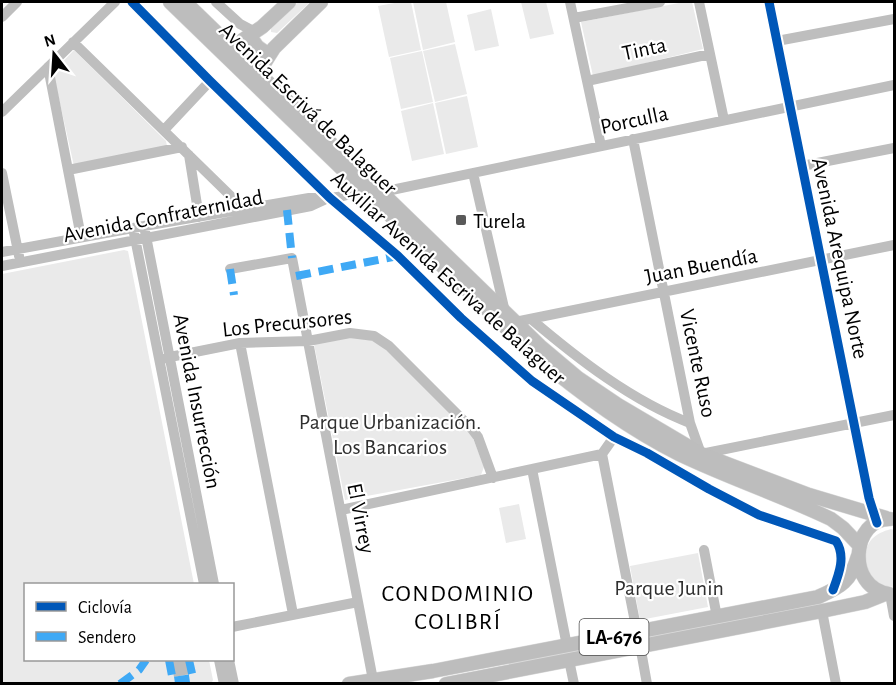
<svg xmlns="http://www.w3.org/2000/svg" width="896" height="685" font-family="'Alegreya Sans',sans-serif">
<rect width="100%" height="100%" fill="#fff"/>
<path fill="#eaeaea" d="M298,2H310L277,33L271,32V27Z
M400,2H411L421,50L389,57L378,6Z
M413,2H446L455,42L423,50Z
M521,2H546L554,34L530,39Z
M684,2H692L703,49L593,76L581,22Z
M491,9L499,46L475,51L467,15Z
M455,44L467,94L435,102L423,51Z
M74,50L166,141L167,146L74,166L53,72Z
M422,51L433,102L401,109L390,58Z
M467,96L478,147L446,154L435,103Z
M433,103L444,154L412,161L401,111Z
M124,250L128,251L194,584H26V660H209L213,680L211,684H2V274Z
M351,337L375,341L384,348L471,433L484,467L481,475L345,500L314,344Z
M519,504L526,539L506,543L499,508Z
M891,529L894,530V587C889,586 881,586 876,583C869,578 867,570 866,562C864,543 873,534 891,529Z
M698,553L708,607L640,620L630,566Z"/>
<path fill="#bcbcbc" d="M171,660H188L190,674L174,677Z"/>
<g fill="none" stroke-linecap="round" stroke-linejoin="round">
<g stroke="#dbdbdb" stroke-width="15">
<path id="major" d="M170,2L531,352C577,391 625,427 679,454C729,478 781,495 831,519L843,528L860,546
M185,2L540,346L578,378L618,405L701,454L809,495L886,518
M251,34C253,44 260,51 270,53
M225,52L262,27L289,2
M255,78L274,48L321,2
M889,594C845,587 852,518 890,519
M349,684L433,671L818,597C841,587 851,581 858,556
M446,684L822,611L865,602L885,594"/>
</g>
<path stroke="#bebebe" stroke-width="10" d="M132,2L210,81L330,198L398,256L461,318L532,381L614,437L647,453L709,489L759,515L836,541C846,556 839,574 833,590
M216,2L240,24L255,32
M570,2L601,146
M699,2L724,120
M769,2L869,498L876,520
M2,17L17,2
M574,18L660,2
M777,41L894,19
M73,42L244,209
M48,67L81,237
M587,81L710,54
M2,112L115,2
M164,130L210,81
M633,139L690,423L701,454
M189,155L199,217
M802,166L894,148
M68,170L182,147
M2,173L19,256
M473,173L505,312
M382,192L894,85
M144,226L214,584
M133,228L204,584
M2,252L144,226L309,198C326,198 348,200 361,186
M2,266L311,206L324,200
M230,269L292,258L373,680
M531,319C578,359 632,401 690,423
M515,322L894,245
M240,343L293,614
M160,359L240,343L308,341L350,333L374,336L389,346L472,429L478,437L493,478
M602,454L637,632
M701,454L894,415
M532,469L567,646
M341,510L602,454L614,437
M704,550L717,617
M890,594L894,616
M822,611L836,684
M232,627L358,602
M640,645L647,684
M219,660L224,684
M229,660L234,684
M569,660L574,684"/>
<use href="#major" stroke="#bdbdbd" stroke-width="14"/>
<path stroke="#3fa9f5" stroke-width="8" stroke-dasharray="15 8" stroke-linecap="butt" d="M287,210L292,258
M230,269L234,295
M296,276L398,256
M169,660L173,681L193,678L189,660
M120,684L139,670L146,660"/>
<g stroke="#fff" stroke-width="13">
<path id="cycleway" d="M132,2L210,81L330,198L398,256L461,318L532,381L614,437L647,453L709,489L759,515L836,541C846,556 839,574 833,590
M769,2L869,498L877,523"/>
</g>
<use href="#cycleway" stroke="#0057b8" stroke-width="9"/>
</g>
<rect fill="#595959" stroke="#fff" stroke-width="2" x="455" y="214" width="12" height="12" rx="3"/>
<g text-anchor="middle" stroke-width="4.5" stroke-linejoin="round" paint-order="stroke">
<rect fill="#fff" stroke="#4c4c4c" stroke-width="1.5" x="579.5" y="619" width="69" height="36" rx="4.5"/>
<g font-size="21" font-weight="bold" fill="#000">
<text x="614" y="644">LA-676</text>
</g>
<g font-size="22" fill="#000" stroke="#fff">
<text transform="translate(644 48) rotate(-12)" y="8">Tinta</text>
<text transform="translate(309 108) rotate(44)" y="8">Avenida Escrivá de Balaguer</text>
<text transform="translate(634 119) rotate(-12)" y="8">Porculla</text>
<text transform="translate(163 215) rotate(-11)" y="8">Avenida Confraternidad</text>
<text transform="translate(841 258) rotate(78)" y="8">Avenida Arequipa Norte</text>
<text transform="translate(701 265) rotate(-11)" y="8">Juan Buendía</text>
<text transform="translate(449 277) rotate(42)" y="8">Auxiliar Avenida Escriva de Balaguer</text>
<text transform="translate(287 322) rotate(-6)" y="8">Los Precursores</text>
<text transform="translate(699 363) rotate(78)" y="8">Vicente Ruso</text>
<text transform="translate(198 401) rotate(79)" y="8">Avenida Insurrección</text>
<text transform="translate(362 518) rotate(79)" y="8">El Virrey</text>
</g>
<g font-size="22" fill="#000" stroke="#fff" text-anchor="start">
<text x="473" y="228">Turela</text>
</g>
<g font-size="22" fill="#2f2f2f" stroke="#fff">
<text x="390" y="429">Parque Urbanización.<tspan x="390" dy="25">Los Bancarios</tspan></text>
<text x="669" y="595">Parque Junin</text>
</g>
<g font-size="24" letter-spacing="1.5" fill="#000" stroke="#fff">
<text x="458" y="601">CONDOMINIO<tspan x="458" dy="28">COLIBRÍ</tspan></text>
</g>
</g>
<rect width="896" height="685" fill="none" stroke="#000000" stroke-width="6"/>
<rect x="24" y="583" width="210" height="78" fill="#ffffff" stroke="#999999" stroke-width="1.5"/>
<rect x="36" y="602" width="30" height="9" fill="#0057b8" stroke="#999999" stroke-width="1.5"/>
<text x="78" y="613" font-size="18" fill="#000000">Ciclovía</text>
<rect x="36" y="632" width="30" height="9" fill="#3fa9f5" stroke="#999999" stroke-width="1.5"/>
<text x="78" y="643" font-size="18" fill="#000000">Sendero</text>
<g transform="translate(54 54) rotate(343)" stroke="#ffffff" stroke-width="4.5" paint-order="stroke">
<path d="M0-4.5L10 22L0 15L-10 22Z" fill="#000000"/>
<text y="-9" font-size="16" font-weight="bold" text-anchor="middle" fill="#000000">N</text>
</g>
</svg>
